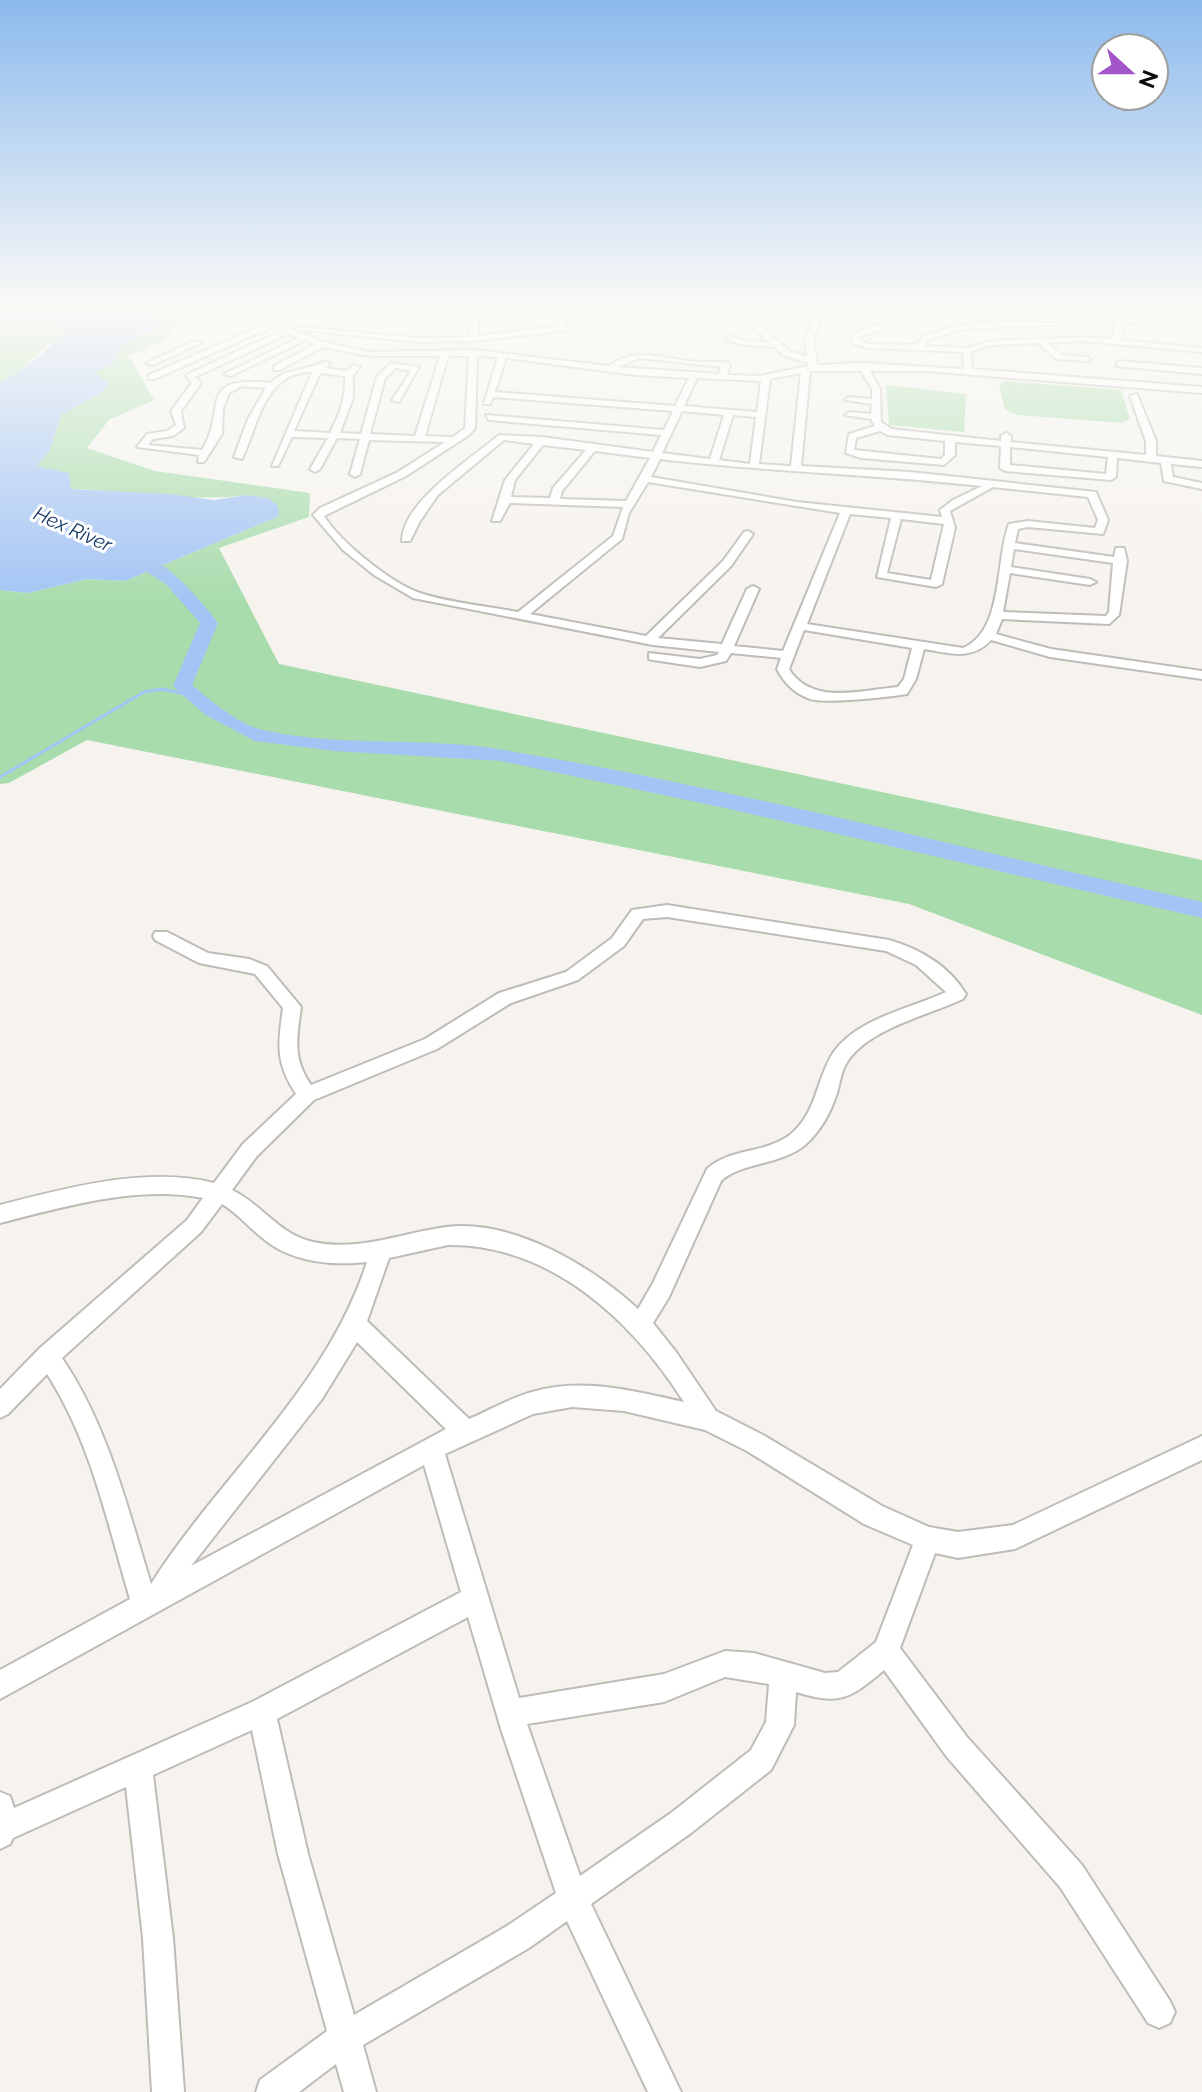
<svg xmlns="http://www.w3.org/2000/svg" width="1202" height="2092" font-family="Raleway,sans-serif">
<rect width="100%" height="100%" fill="#f6f3ee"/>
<path fill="#a8dcad" d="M145,310H187L165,340L129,356L154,400L109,420L87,448L155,471L310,493L309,517L219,548L279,664L1202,860V1015L909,904L87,740L9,783L0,784V590L28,593L87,579L125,581L279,516L247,495C189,503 129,490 71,489L68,483L35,466L49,452L61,415L107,389L93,374L120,345L144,336L163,321Z
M35,320L56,321L70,328C60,341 54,339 45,347C31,360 18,376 0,383V324Z
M1007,381L1121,390L1130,419L1122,423L1018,415L1005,410L999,384Z
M886,385L966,394L964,432L889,425Z"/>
<path fill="#a3c4f4" d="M145,310L164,321L160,328L120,345L112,365L94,373L107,381V389L61,415L49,452L36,466L69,473L71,489L170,494L214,500L247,495L268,498L278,506L279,516L125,581L87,579L28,593L0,590V383C15,377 60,340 69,328C47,316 24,321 0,324V311Z"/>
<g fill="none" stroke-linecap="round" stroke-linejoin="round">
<path stroke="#a3c4f4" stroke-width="3" d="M0,777L144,692L162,689L194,696"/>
<path fill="#a3c4f4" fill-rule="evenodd" d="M118,548C150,541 201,599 218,623L192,685C212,701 237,724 263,730C342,748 425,736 504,750C738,789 970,850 1202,902V918L725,808L501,761L335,751L255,741L204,714L173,686L200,623L166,584L118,554Z"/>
<g stroke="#bebcb7" stroke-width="4">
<path id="minor" d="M252,310H260V317L324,342L370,352L473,350L609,366C636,347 658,357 688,361C701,362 713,362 726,362L730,365L727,375L760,376L809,366L808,363L783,355L775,347L744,345L726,340L729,336L745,341L769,342L745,321L695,310L750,317L789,351L807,357L805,339L813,319L810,310H818L821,319L813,339L817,365L863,363L964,369L963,352L868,348L852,343L854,333L880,323L849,318L853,316L882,318L895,314L925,312L946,316L960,325L1008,321L1068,324L963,329L930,339L924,346L967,348L992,341L1083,337L1113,339L1114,325L1119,319L1202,316V320L1124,323L1121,340L1202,348V352L1083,341L1047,343L1061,355L1088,357L1091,361L1056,359L1038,343L992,345L971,351L972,369L1202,387V393L925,371H870L880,389L881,422L891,429L1001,441V436L1006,433L1011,436V442L1146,455V441L1130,396L1137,394L1156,441V456L1202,461V467L1171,464L1173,477L1202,483V489L1164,481L1161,463L1117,458L1116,477L1111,480L1005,471L1000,468L1001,446L955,442V455L944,465L861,458L846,453L849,434L875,426L871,419L845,415L850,412L871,414L872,404L845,400L849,397L872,399V389L861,371H810L801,466L910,472L1096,492L1108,520L1103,534L1028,527L1018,529L1015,543L1114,557L1116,548H1124L1127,561L1119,615L1109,624L1002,619L996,634L1051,649L1202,671V679L1050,657L991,640C972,661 949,653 924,649L916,679L907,694C890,697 823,704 810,699C794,693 784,683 777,669L781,658L731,653L726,661L700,667L653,660L649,659V653L700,659L717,655L719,652L653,645L413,598L374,575L343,550L313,515L320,508L398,472L445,442L369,440L360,474L355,477L350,474L360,439L337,438L320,469L315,472L310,469L328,438L292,437L278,466H272L312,372C265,371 258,425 242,459L234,457L248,419L266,388L242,386L229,393L223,409L222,434L204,462H198L199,455L137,447L147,434L167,431L176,425L171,411L192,383L186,375L281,331L271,327L155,379H149V375L264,325L251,318ZM905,317H934L953,327L924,336L915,345L869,344L859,340L860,336L886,329L889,320ZM288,334L298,338L224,374L231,376L305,340L315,344L274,366V370H280L323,347L370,356H440L415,436L370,434L385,378L396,368L411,371L392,400L399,402L419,367L391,363L377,377L361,434L340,433L353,398V375L360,367L353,365L347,371L326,368L330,364L326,361C307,371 288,367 270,383C194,376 229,407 202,450L148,445L153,439L173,436L184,428L181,411L201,383L195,377ZM448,356H469L465,428L453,437L425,436ZM477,356L498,357L484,404H490L493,397L673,411L664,430L486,415L489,420L661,435L653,452L542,437L499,435C471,459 402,502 402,541H410L420,521L438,495L504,440L534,444L505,480L492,521H500L510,503L623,507L613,536L518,612C487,606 450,603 420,593C391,583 340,542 324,516L406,476L469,435L475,428ZM506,358L636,375L689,378L675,406L495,392ZM639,358L721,367L719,374L618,367ZM320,373L345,376C346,397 340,414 330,433L294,431ZM801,373L791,466L759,464L770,379ZM697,378L761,381L757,412L684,406ZM682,411L724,415L710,459L662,453ZM733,415L756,417L750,464L719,460ZM880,431L888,435L945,441V455L941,459L854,450L856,438ZM543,445L586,450L553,488L550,498L511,497L515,480ZM1010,447L1108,457L1106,474L1010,465ZM595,451L650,458L626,501L560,499L562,491ZM660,459C767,472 875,474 982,486L953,500L940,510L942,517L797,502L651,477ZM648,482L840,513L783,651L734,646L759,589L753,586L747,589L722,644L658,638L731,566L753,534L748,531L744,532L723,561L646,636L530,614L622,539L629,513ZM993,487L1088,497L1098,520L1095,528L1028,521L1009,524C995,560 1004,631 963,648L807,624L850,514L891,518L877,577L936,587L942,584L955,528L950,511ZM901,519L944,524L931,580L887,573ZM1014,549L1113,563L1109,612L1106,616L1003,612L1010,573L1090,585L1096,582L1090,579L1011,567ZM804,630L912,648L904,679L898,687C862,690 812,706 789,669Z
M473,310H572L559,312L569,330L473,341L419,342L294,329L298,327L419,338L469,337ZM551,312L561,326L477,336L480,313Z
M1006,310L1009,314L977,313Z
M194,341L201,343L153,365L146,363Z
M1119,361L1202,368V374L1116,366Z
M667,905L889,940C920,949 949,966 966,994L963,999C929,1015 866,1029 846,1064C841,1072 840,1083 837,1093C831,1112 820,1132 805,1145C781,1165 739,1163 721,1181L669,1297L653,1323L676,1352L716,1411L763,1435L882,1506L929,1527L958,1532L1013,1525L1202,1436V1460L1015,1549L958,1558L935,1553L900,1648L967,1737L1082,1865L1170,2001L1175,2012L1170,2023L1159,2028L1148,2023L1060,1887L947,1757L884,1670C849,1700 839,1705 796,1692L794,1725L771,1770L691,1833L591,1904L681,2092H648L567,1921L529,1948L363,2045L376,2092H344L336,2064L299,2092H256L260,2080L327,2031L278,1854L252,1730L153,1775L173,1938L184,2092H152L143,1938L126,1787L13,1838L10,1844L0,1849V1792L10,1796L14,1808L252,1702L461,1592L424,1465L0,1699V1670L130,1599C107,1522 91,1442 47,1374L8,1414L0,1418V1389L40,1348L187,1220L203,1198C138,1185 63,1207 0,1223V1205C67,1188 146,1166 214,1183L243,1144L296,1094C275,1062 278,1044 283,1008L255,974L199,963L155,940L153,936L155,932H167L208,953L249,959L267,966L301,1007C297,1038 292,1058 311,1085L425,1039L499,993L566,972L612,938L632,910ZM667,917L886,951L916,965L946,992C910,1009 857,1018 833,1053C816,1080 817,1112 791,1134C766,1154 729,1148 707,1169L653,1283L638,1309C590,1265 513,1219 446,1227C401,1233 359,1252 313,1242C278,1234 263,1205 232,1190L257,1156L314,1100L437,1049L511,1003L578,980L624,946L643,919ZM222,1204C239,1214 250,1229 265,1240C292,1262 333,1266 367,1262C326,1389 221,1474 151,1584C127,1506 108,1426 62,1358L201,1232ZM448,1245C550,1244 632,1320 684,1402C634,1391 582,1377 532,1392C510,1398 490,1410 469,1419L367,1321L389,1258ZM357,1342L446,1429L191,1566L322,1399ZM572,1407L624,1411L705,1430L747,1451L864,1524L913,1545L876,1642L838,1672L825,1673L754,1653L725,1651L664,1674L519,1698L445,1454L533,1414ZM468,1617L501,1729L556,1893L507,1926L354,2015L308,1854L277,1719ZM725,1677L769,1684L766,1722L751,1750L671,1813L580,1876L527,1724L664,1702Z"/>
</g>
<use href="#minor" fill="#fff" fill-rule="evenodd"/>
</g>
<linearGradient id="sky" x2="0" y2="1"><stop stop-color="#8cbaed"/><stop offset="0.51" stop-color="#fbfaf7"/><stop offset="1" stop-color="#fbfaf7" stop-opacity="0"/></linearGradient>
<rect width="1202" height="602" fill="url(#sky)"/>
<g text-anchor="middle" stroke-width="6" stroke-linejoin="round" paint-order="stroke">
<g font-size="20" font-style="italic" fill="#123666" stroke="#fff">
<text transform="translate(73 529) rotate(24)" y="7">Hex River</text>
</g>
</g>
<g transform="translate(1130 72) rotate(111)"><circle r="38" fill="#ffffff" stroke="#9e9e9d" stroke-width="2"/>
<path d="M0-6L14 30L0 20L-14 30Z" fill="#a256c9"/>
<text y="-12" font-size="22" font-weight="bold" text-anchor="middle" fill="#0d0c0a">N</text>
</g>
</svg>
